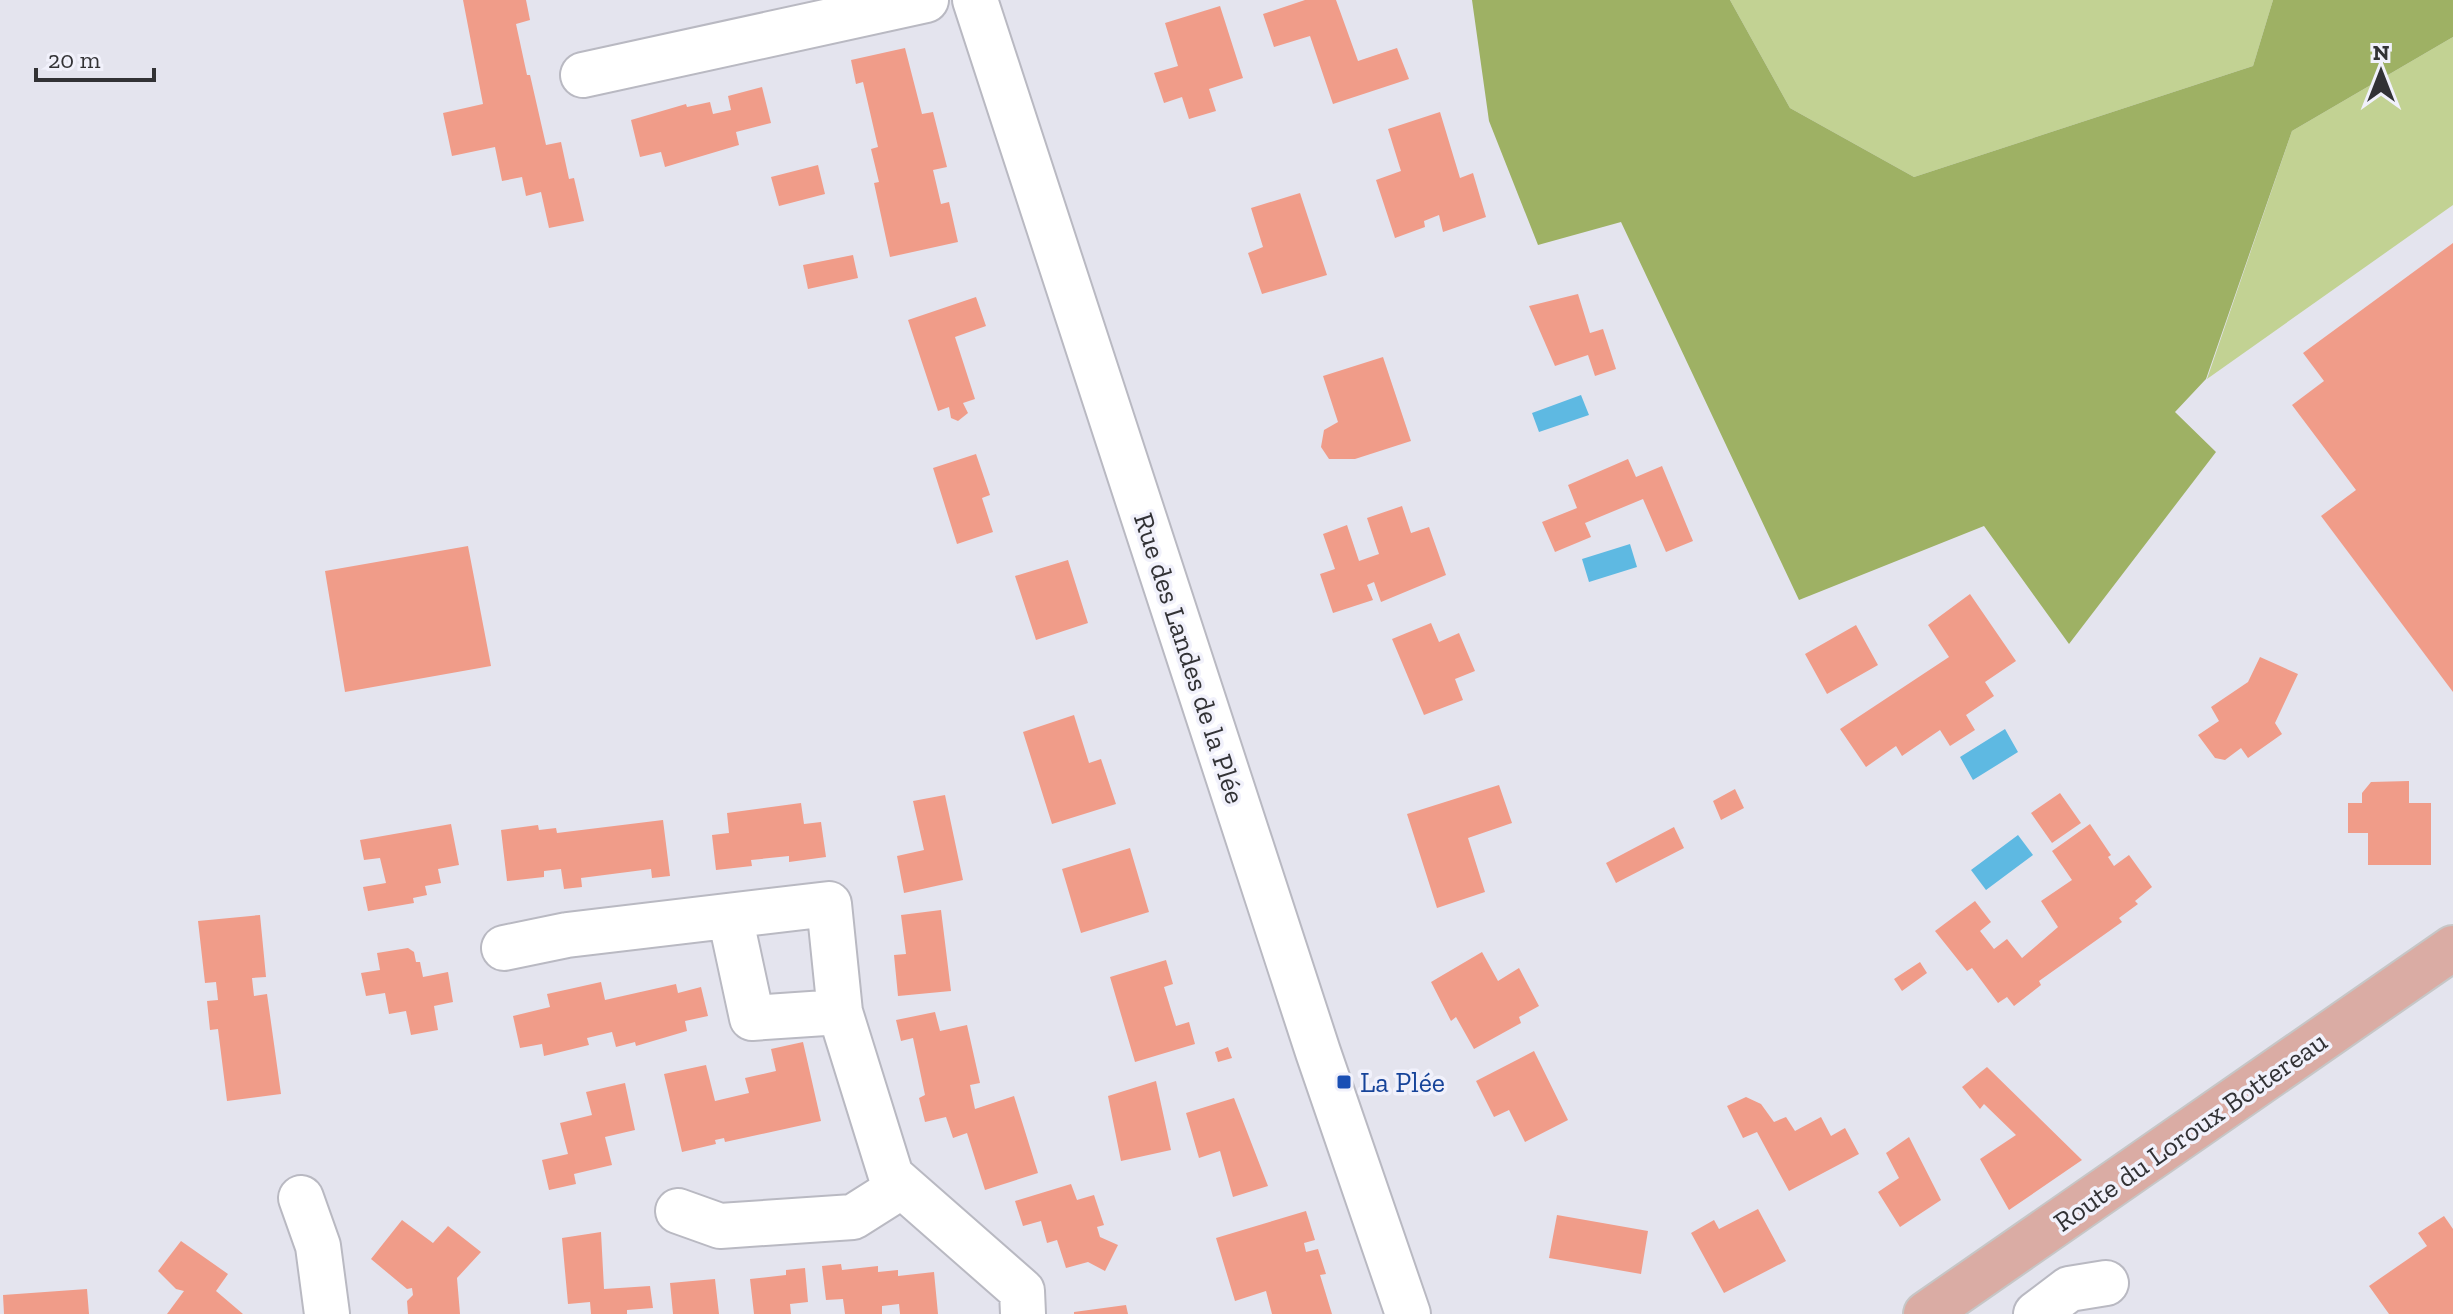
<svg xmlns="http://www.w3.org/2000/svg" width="2453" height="1314" font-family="'Zilla Slab',serif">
<rect width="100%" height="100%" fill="#e4e4ee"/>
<path fill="#c2d293" d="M1730,0H2273L2253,66L1914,177L1790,108Z
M2453,37V205L2207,379L2292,131Z"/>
<path fill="#9eb164" d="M1472,0H1730L1790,108L1914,177L2253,66L2273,0H2453V37L2292,131L2206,379L2175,412L2216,452L2069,644L1984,526L1799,600L1621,222L1538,245L1489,121Z"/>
<path fill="#5eb9e2" d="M1581,395L1589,415L1539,432L1532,413Z
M1630,544L1637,567L1589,582L1582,559Z
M2005,729L2018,752L1973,780L1960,757Z
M2018,835L2033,855L1986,890L1971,870Z"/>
<path fill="#f09c89" d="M463,0H526L530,20L516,24L527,75H530L546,145L561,142L569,179L574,178L584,221L549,228L541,192L526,196L522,177L502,181L495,147L452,156L443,113L483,104Z
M1305,0H1336L1358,61L1397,48L1409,79L1333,104L1310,36L1274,47L1263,14Z
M1220,6L1243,78L1209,89L1216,111L1189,119L1182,97L1164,103L1154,73L1178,66L1165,23Z
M905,48L922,114L933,112L947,167L933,170L941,204L949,202L958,242L890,257L874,183L879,182L871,149L878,147L863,82L856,84L851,60Z
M762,87L771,123L736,132L739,145L665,167L661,152L640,157L631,120L686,104L687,107L710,102L713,114L731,110L728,96Z
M1440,112L1460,178L1473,173L1486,217L1443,232L1439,215L1424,221L1425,227L1395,238L1376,180L1401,171L1388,129Z
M818,165L825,194L779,206L771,177Z
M1300,193L1327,275L1262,294L1248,253L1263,247L1251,208Z
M2453,243V692L2321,516L2356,490L2292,405L2324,381L2303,353Z
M853,255L858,278L808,289L803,265Z
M1578,294L1590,333L1603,329L1616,369L1595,376L1588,355L1555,366L1529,306Z
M976,297L986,326L955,337L975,399L963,403L968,413L958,421L951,418L949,407L938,411L908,320Z
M1383,357L1411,441L1355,459H1329L1321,447L1324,430L1338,422L1323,376Z
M976,454L990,495L982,498L993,532L957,544L933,468Z
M1628,459L1636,477L1662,466L1693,541L1666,552L1643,499L1585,523L1591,537L1555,552L1542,522L1577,508L1568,485Z
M1402,506L1411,533L1429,527L1446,575L1381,602L1374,582L1367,585L1373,600L1333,613L1320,574L1335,569L1323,534L1347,525L1359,561L1379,554L1367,518Z
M468,546L491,666L345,692L325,571Z
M1068,560L1088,623L1036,640L1015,576Z
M1970,594L2016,661L1985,682L1994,696L1966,715L1975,730L1950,746L1940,730L1902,756L1896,746L1866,767L1840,729L1949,657L1928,625Z
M1431,623L1439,642L1459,633L1475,671L1455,679L1463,700L1424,715L1392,639Z
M1856,625L1878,665L1827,694L1805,654Z
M2260,657L2298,674L2275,723L2282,734L2248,758L2241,748L2225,760L2215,758L2198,735L2219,721L2211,707L2248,682Z
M1074,715L1089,763L1101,759L1116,804L1052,824L1023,732Z
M2409,781V803H2431V865H2368V833H2348V803H2362V793L2371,782Z
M1499,785L1512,823L1468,838L1485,892L1437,908L1407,814Z
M1735,789L1744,808L1721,820L1713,801Z
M2060,793L2081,823L2052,843L2031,813Z
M945,795L963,880L904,893L897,856L924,850L913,801Z
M801,803L804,824L821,822L826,857L789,862V856L751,860L752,866L716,870L712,835L729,833L727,813Z
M663,820L670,876L652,878L651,869L581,878L582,887L564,889L561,869L544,871V877L507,881L501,830L538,825L539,830L556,828L557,833Z
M451,824L459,865L438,869L441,883L425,886L427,895L413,898L414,903L368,911L363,887L386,883L380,858L364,860L360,840Z
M2090,824L2111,855L2108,857L2114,866L2129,855L2152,887L2135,901L2138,904L2119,918L2122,922L2039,981L2041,985L2014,1006L2007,997L1998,1003L1972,968L1967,971L1935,931L1975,901L1991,922L1980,931L1994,949L2007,939L2022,958L2058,927L2041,901L2072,880L2052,851Z
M1674,827L1684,848L1616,883L1606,863Z
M1130,848L1149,912L1081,933L1062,869Z
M941,910L951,991L898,996L894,955L906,954L901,915Z
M260,915L266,977L252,978L254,996L267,994L281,1094L227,1101L218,1029L210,1030L207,1001L218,1000L216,982L205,983L198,921Z
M408,948L414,952L416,962H420L423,977L448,972L453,1002L434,1006L438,1030L411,1035L406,1011L389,1014L385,993L366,996L361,973L380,970L377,953Z
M1482,952L1498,981L1519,968L1539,1006L1519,1017L1521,1023L1474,1049L1456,1017L1451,1021L1431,982Z
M1166,960L1173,984L1164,987L1176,1026L1189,1022L1195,1044L1135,1062L1110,977Z
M1920,962L1927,973L1902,991L1894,979Z
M601,982L605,1000L676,984L678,993L701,987L708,1016L685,1021L687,1031L636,1046L635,1042L616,1047L612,1032L587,1038L589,1045L544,1056L542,1044L520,1048L513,1016L550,1007L547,994Z
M935,1012L940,1031L967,1025L980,1083L970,1085L975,1109L1014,1096L1038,1173L985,1190L967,1133L953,1138L946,1117L925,1122L919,1098L925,1095L913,1038L901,1041L896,1020Z
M803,1042L821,1121L725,1142L724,1138L715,1140L716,1144L682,1152L664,1074L706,1065L715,1101L749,1093L745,1078L776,1071L771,1049Z
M1228,1047L1232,1058L1218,1062L1215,1052Z
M1534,1051L1568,1120L1525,1142L1509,1110L1494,1117L1476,1081Z
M1987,1067L2082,1160L2009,1210L1980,1159L2016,1135L1984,1104L1980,1109L1962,1087Z
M1156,1081L1171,1150L1121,1161L1108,1096Z
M625,1083L635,1130L605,1137L612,1165L574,1174L576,1184L549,1190L542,1160L568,1154L560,1123L592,1115L586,1092Z
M1746,1097L1761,1104L1774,1122L1786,1117L1795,1131L1821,1117L1831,1136L1845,1128L1859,1154L1789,1191L1757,1132L1743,1138L1727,1106Z
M1234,1098L1268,1186L1233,1197L1220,1151L1199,1158L1186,1113Z
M1909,1137L1941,1200L1900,1227L1878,1192L1899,1178L1886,1153Z
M1071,1184L1077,1200L1094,1195L1104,1225L1097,1227L1100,1237L1118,1245L1105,1271L1088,1262L1066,1268L1057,1240L1047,1243L1041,1221L1023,1226L1015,1201Z
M1758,1209L1786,1261L1724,1293L1691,1233L1714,1220L1719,1229Z
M1306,1211L1315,1240L1304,1243L1306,1252L1318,1249L1326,1274L1320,1275L1332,1314H1272L1266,1291L1235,1301L1216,1238Z
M1557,1215L1648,1231L1641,1274L1549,1258Z
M2444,1216L2453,1229V1314H2389L2369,1286L2427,1246L2418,1233Z
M402,1220L433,1243L448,1226L481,1252L457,1278L460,1314H408L407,1301L413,1295L412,1288L407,1289L371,1259Z
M601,1232L604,1289L650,1286L653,1308L627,1310V1314H591L590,1302L568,1304L562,1238Z
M181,1241L228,1274L216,1291L243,1314H167L184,1291L176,1289L158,1271Z
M841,1264L842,1270L878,1266V1272L898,1270V1276L934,1272L938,1314H900L899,1304L882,1306V1314H845L843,1299L826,1300L822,1266Z
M805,1268L808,1302L790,1304L791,1314H754L750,1279L786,1275V1270Z
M715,1279L719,1314H673L670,1283Z
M87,1289L89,1314H4L3,1295Z
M1126,1305L1128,1314H1074V1312Z"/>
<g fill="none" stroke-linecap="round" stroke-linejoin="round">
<g stroke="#b9b9c2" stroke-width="48">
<path id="minor" d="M975,0L1318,1052L1408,1314
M583,75L926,0
M730,916L752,1018L840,1012
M504,948L567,935L829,904L840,1012L891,1176L1022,1291L1023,1314
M301,1198L318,1246L327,1314
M678,1211L720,1226L853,1217L902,1186
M2036,1314L2069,1289L2106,1283"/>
</g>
<g stroke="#c6c6c6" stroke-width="48">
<path id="major" d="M1926,1314L2453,948"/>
</g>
<use href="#minor" stroke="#fff" stroke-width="44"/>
<use href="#major" stroke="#daaca4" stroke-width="44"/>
</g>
<rect fill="#1a4fb4" stroke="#f1f1fb" stroke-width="3" x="1336" y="1074" width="16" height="16" rx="4"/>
<g text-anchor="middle" stroke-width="7" stroke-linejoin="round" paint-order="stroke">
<g font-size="28" fill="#323235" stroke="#f1f1fb">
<text transform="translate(1190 658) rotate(72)" y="10">Rue des Landes de la Plée</text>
<text transform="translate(2190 1131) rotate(-35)" y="10">Route du Loroux Bottereau</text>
</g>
<g font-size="28" fill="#164399" stroke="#f1f1fb" text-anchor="start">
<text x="1360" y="1092">La Plée</text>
</g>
</g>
<g transform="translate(2381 72)" stroke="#f1f1fb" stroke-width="6" paint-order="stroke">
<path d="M0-6L14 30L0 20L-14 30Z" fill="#323235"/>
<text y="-12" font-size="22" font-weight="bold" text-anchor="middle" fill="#323235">N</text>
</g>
<path d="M36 68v12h118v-12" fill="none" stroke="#323235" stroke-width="4"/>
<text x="48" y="68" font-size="24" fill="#323235" stroke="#f1f1fb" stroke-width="6" paint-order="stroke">20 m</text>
</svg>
